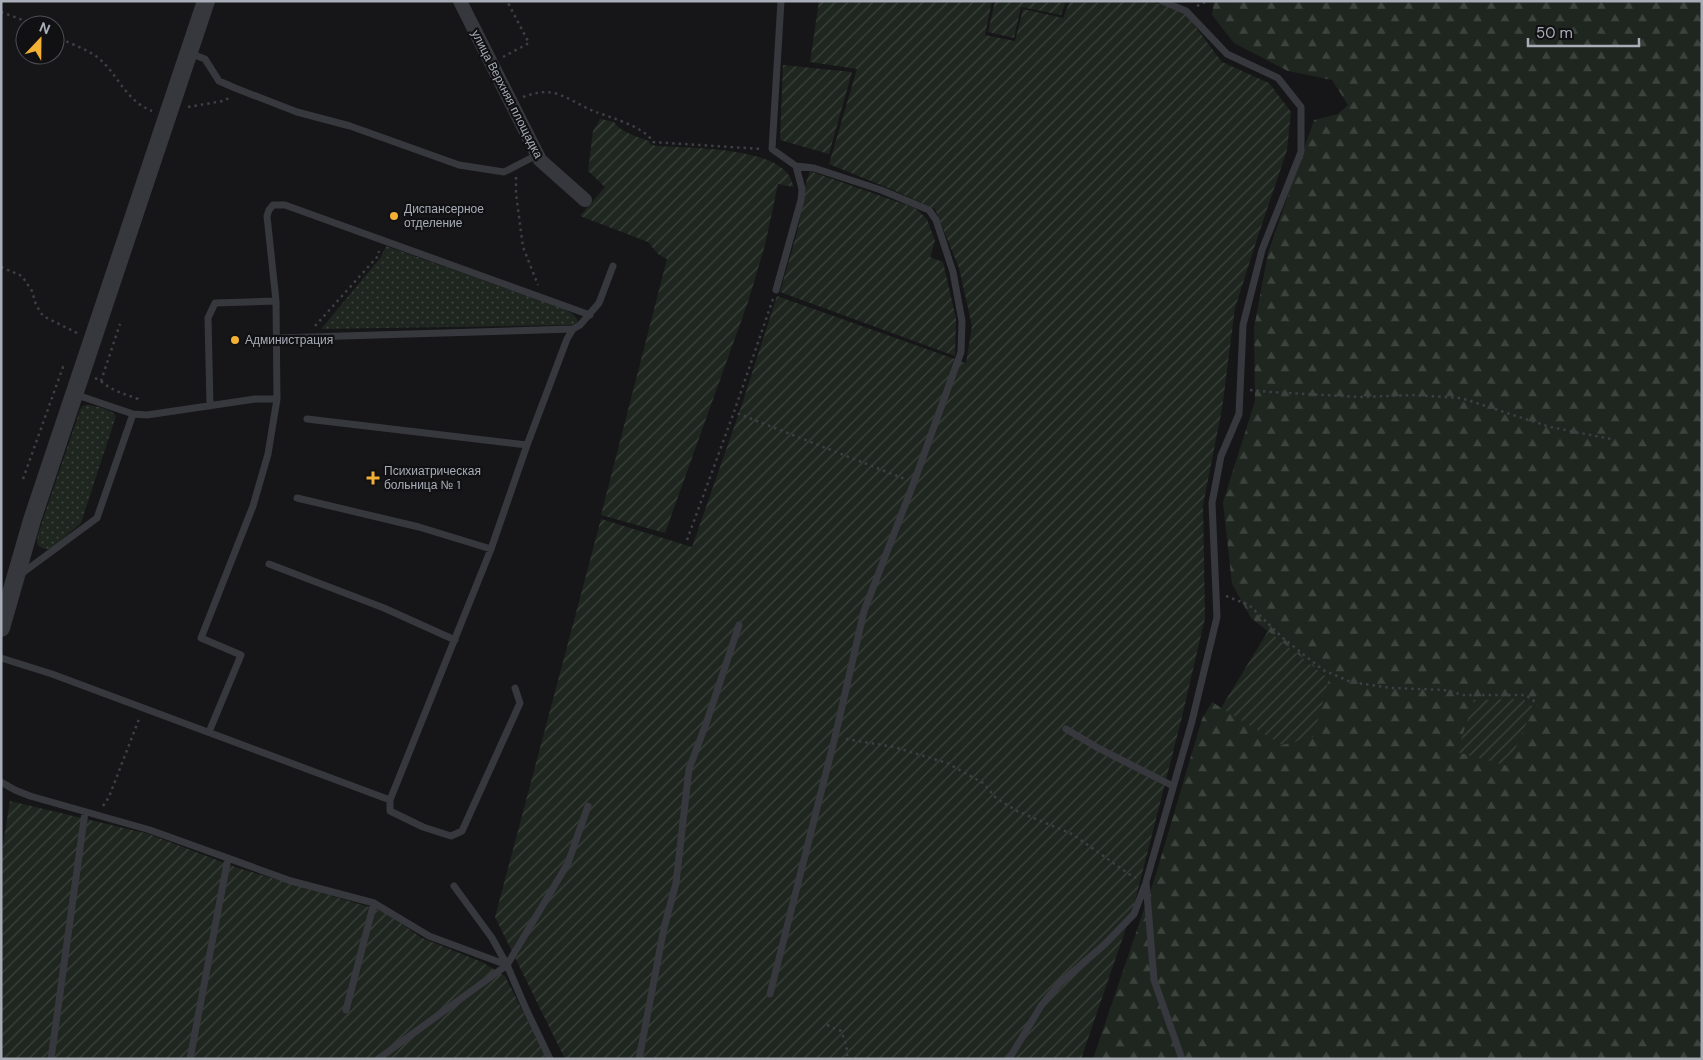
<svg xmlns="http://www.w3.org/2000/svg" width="1703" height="1060" font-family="'DM Sans',sans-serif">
<defs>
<pattern id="grass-dots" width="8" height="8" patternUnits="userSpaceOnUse" patternTransform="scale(1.25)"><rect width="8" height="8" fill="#1e261f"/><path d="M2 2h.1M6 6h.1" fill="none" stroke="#3c433d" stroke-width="1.8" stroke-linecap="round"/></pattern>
<pattern id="forest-firs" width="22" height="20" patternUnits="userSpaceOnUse" patternTransform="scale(1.25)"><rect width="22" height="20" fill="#1e261f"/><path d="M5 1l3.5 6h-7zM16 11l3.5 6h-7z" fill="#3c433d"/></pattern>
<pattern id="garden-furrows" width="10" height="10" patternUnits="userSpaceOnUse" patternTransform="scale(1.25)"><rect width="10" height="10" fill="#1e261f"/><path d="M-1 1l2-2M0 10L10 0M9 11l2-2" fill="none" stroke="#3c433d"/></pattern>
</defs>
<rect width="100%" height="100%" fill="#161618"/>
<path fill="url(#grass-dots)" d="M386,246L550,304C560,308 575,311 578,322L573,325L321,329L381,257Z
M88,405C96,406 111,409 116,416L81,523L51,549C46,550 40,548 37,544L38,534L80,410L83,406Z"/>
<path fill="url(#forest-firs)" d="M1214,1H1702V1059H1093L1156,874L1202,719L1212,702L1282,745L1329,679L1251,618L1232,584L1223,502L1255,401L1254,328L1268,253L1314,120L1338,114L1348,105L1332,80L1288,71L1234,43L1212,15Z"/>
<path fill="url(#garden-furrows)" d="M819,1H992L985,35L1015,41L1023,9L1063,18L1070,1H1151L1185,13L1222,62L1269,83L1291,112L1287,150L1258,236L1235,308L1222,409L1203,505L1205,618L1181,721L1134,905L1081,1059H565L495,917L601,519L692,547L740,410L777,296L966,363L972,326L959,268L935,209L893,190L829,164L857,69L810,62Z
M995,1H1066L1061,15L1021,7L1014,38L988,32Z
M783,65L852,72L829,154L780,140Z
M600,119L614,122C620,132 638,137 649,141L650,144L656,146C688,148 766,147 787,173C790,176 792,182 794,187L778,184L765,245L748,302L665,533L601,515L667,259L658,254L648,242L580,216L605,187L588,171L593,131Z
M810,171L915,208L927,219L935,241L930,257L943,262L956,319L955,356L780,292L798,229L806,183Z
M1268,631L1329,679L1313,737L1282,745L1221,708Z
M1523,699L1533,707L1508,766L1457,752L1474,700Z
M10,801L149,834L238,868L383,911L422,938L482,962L505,976L547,1059H1V856Z"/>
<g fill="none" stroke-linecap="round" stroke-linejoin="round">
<path stroke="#3d3f44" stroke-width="2.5" stroke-dasharray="2.5 4" stroke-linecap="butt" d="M1197,6L1207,1
M1,12L36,25
M55,35C68,44 84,47 97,57C118,73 124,100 152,111
M503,57L529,43L507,1
M523,97C534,93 542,91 554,93C569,97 582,107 596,112C612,118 645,127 653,142L762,149
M188,107L223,101L231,97
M516,177V194L523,247L538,285
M1,267L22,276L32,291L36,305L43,316L79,334
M773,299L734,412L905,479
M315,326L378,256L379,251
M95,378L101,381L120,324
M101,381C112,391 125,394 138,399V403
M1250,390L1270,392L1361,397L1412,395L1461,398L1550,427L1611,439
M23,479L63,367L66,368
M687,540L734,412
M1226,596L1249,605L1283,638L1323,670L1351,682L1391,688L1444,690L1464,695H1525L1533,700L1537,705
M846,739L894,747L947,763L983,783L996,798L1017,811L1072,834L1129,874L1136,878
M103,806L109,797L139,719
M827,1025L841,1031C845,1040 848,1049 847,1059"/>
<path stroke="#37383d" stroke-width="7" d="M1162,1L1186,11L1227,54L1278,78L1301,107V152L1262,250L1243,325L1239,414L1221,456L1212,503L1217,617L1192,721L1146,882L1154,980L1182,1059
M189,53L205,59L219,81L235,88L297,112L350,126L459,165L504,172L537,155
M776,290L801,200L802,189L796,166L772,149L781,1
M276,338L573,329
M74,394L133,414
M210,406L208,318L215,303L276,301
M307,419L527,445
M297,498L419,527L491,549
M269,564L384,608L455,640
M21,574L97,518L133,414L147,415L255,399H277
M1,658L52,674L390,800
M515,688L520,703L462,831L451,836L423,827L390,811V800L491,549L527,445L567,339L573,329L580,325L599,303L613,266
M1066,729L1098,748L1173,786
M209,732L241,655L201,638L253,506L268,454L277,399L276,301L267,216L269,210L273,205H285L590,315
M1,782L15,790L30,796L150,830L291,881L374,903L429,936L507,965L526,1009L550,1059
M454,886L492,938L507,965
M770,994L835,737L864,611L914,482L961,352L962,321L953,272L936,220L929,210L881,190L814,168L796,166
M346,1010L374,903
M51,1059L85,812
M190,1059L228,858
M378,1059L507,965L568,863L588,806
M639,1059L664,928L676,883L689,769L707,721L739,625
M1009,1059L1041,1006L1059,984L1105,944L1134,914L1145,885"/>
<path stroke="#37383d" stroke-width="14" d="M460,1L540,160L585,200"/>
<path stroke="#37383d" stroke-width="18" d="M1,628L32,520L206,1"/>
</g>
<g fill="#f2b134" stroke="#111113" stroke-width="2">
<circle cx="394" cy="216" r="5"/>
<circle cx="235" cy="340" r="5"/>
<path d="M370.5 470.5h5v5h5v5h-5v5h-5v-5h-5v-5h5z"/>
</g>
<g text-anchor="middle" stroke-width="4.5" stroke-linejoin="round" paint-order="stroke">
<g font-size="12" fill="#a8adb8" stroke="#111113">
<text transform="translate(507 94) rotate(63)" y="4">улица Верхняя площадка</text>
</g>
<g font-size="12" fill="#a8adb8" stroke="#111113" text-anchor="start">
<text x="404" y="213">Диспансерное<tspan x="404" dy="14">отделение</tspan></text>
<text x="245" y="344">Администрация</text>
<text x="384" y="475">Психиатрическая<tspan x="384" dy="14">больница № 1</tspan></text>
</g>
</g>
<rect width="1703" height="1060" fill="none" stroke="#a8adb8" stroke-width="5"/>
<g transform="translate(40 40) rotate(22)"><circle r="24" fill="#111113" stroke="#4d4f55"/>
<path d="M0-4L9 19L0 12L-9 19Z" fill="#f2b134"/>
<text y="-8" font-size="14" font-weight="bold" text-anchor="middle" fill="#a8adb8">N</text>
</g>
<path d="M1528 38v8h111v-8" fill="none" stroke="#a8adb8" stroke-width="2.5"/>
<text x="1536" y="38" font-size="15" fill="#a8adb8" stroke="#111113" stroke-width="4" paint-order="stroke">50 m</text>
</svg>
